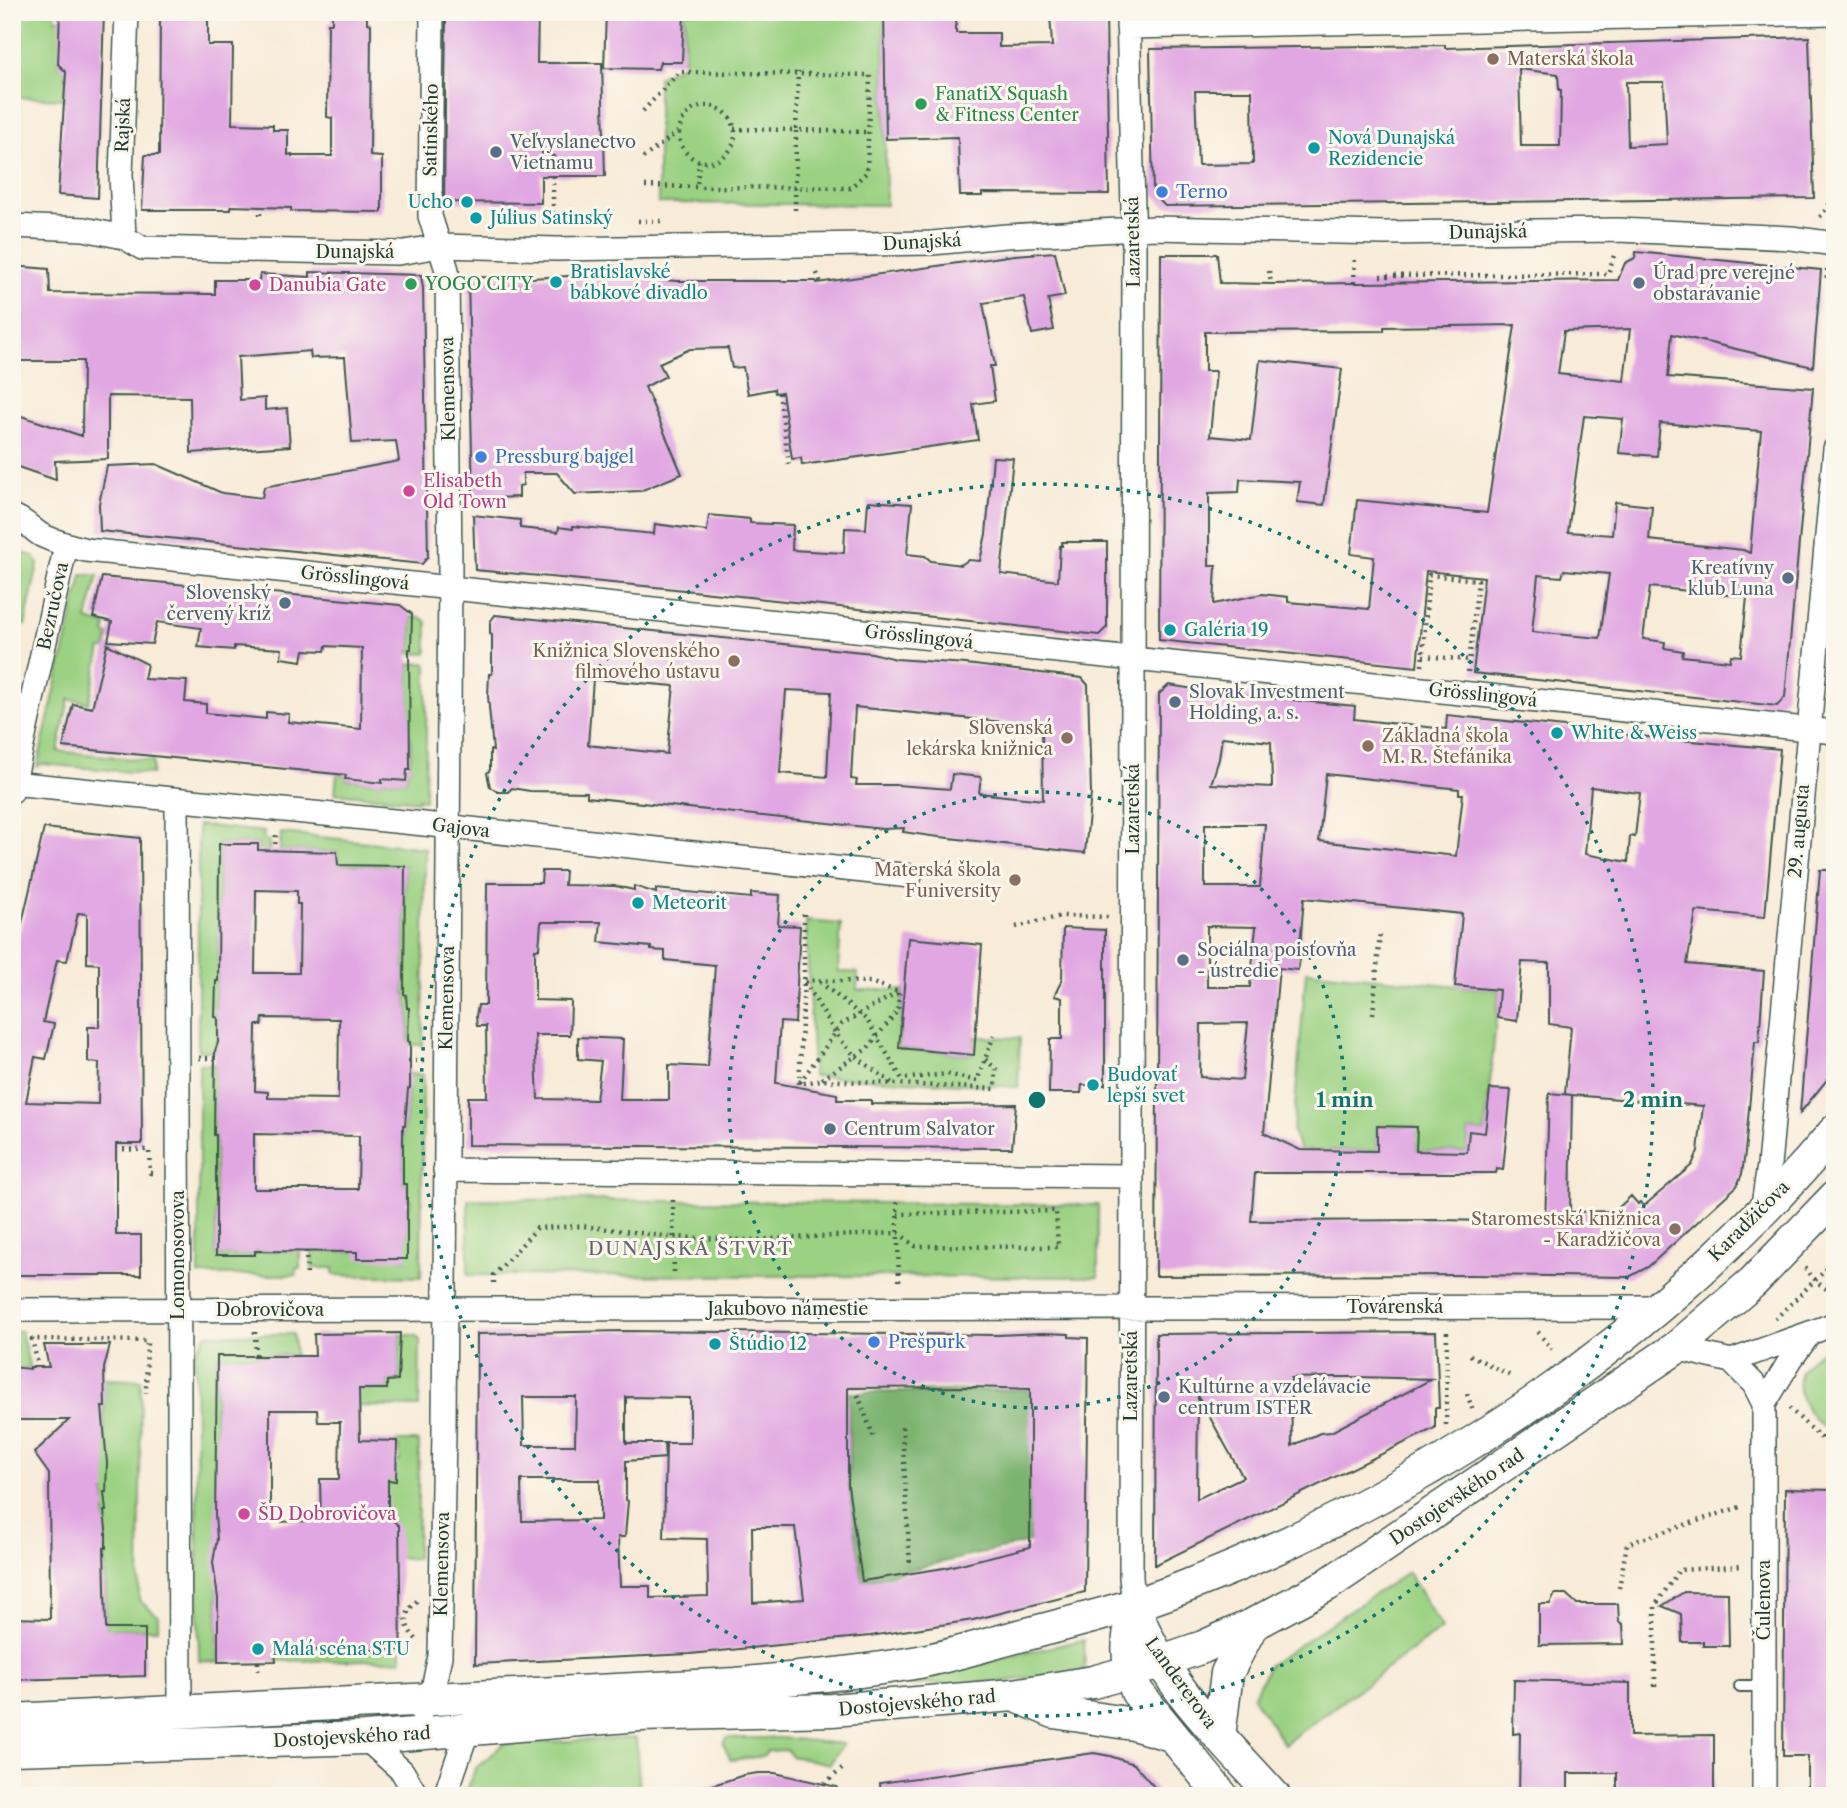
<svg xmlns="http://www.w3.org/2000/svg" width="1847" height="1808" font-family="'Libre Caslon Text',serif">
<rect width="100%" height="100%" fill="#fbf7ec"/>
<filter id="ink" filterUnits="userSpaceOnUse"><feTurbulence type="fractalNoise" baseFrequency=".0143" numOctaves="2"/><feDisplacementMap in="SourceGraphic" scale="14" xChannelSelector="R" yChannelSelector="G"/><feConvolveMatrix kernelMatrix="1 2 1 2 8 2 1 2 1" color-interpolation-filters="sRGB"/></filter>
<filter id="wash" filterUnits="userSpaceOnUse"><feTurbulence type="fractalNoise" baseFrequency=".00686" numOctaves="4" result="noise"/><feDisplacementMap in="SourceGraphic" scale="28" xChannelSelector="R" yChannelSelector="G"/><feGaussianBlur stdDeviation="1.57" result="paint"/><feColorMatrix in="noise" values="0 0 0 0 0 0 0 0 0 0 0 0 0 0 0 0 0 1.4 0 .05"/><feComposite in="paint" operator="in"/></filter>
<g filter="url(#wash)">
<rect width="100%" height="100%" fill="#f8ebd8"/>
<path fill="#9bd182" stroke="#5d875b" stroke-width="2" d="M12,12H54L55,19H64L58,64L66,68L65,99L12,97Z
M685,12H884L886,205L658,203V77L684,64Z
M12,550L33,556L38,564L25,625L12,621Z
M82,575H98L87,620L106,625L105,634L109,635L106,649H101L89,703L69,699L58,751L153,761L152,774L42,764L37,767Z
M412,617L422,618L427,622V654L409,653V649L411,648Z
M425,663L427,665L425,800L418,799V801L335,793L337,774L346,775V779L382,783V779L406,781L407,770L410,769L411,737L408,736L409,664Z
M198,825L264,832L263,840L270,841L269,851H258V844H219L218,981H216L215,1017L218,1018V1048L215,1051H198Z
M281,833L425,848L423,1045H409V1008H407L406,995L404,994L405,866L337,865V852L280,851Z
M806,921L841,924L838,971L858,973L857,990H903L899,1048L973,1055L975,1037L1020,1038L1018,1087L813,1076Z
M1306,971L1499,990L1485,1133L1469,1131L1467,1152L1416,1151V1127L1377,1126V1151L1300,1150L1293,1131Z
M199,1064H215L216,1255H255V1251H300V1268H296V1275H199Z
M409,1074L423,1075L421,1277L334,1275L333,1268H312V1251L357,1252L406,1259L407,1206L411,1205V1200H407V1184H403V1125H405Z
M468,1199L1098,1205V1277L468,1275Z
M12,1331H21L30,1369L12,1367Z
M207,1334H293L295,1355L217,1356L215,1416L217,1440L218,1662L199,1661L195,1351Z
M400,1335H415L420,1340L419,1407L359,1406L356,1389H387V1381L398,1380Z
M1830,1345H1835V1414L1831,1424L1826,1429C1810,1419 1792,1391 1801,1371C1807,1360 1820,1351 1830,1345Z
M104,1379L141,1380L139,1600L158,1616V1629H112L106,1643Z
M397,1441H419L417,1559L397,1557C391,1535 382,1503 388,1480C390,1472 396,1469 396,1461H400V1447H396Z
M1408,1572L1442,1628L1284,1744L1253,1697L1269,1665Z
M1084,1640L1085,1670L999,1682L909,1685V1681L914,1678C971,1668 1027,1651 1084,1640Z
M275,1650H401V1660L276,1661Z
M636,1738L640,1796H465L475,1769L503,1744Z
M726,1738H783L843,1744L830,1764L791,1756L787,1750L767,1751L764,1756L731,1760L723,1744Z"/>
<path fill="#7cb370" stroke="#4e7852" stroke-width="2" d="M1038,1389L1030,1542L862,1581L849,1488L848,1393Z"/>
<g id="blocks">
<path fill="#e1a7e2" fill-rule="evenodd" d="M60,12H104L98,198L58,195L66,72L58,64Z
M160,12H208V45H233L232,124L273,125V130H288V155L292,154V156H332V118L327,117L328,23H332V12H367V23L371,24L370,156L382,157V212L291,211V208L231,206V210H142L145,155H159Z
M446,12H538L537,63H602L605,176H541V203L444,202Z
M606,12H684L682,62H660L658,69L604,68Z
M884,12H956V33H999V47L1052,46L1050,13L1106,12L1109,194L982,193V196H960L958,137L886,139Z
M1809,37L1814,198L1165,206L1153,194L1150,49L1445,45V48ZM1519,69L1558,74L1559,90H1561L1560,146H1521ZM1626,82H1664L1667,144L1628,146ZM1195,91H1252L1253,164L1198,165Z
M1055,252L1065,296L1048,299L1054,330L1032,334L1024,297L983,303L995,366H990L995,401L973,404L978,440L802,465L801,458L792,459L782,392L775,393L774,389L748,394L743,367L732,368L728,348L690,349L659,363L666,376L645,387L682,474L640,491L575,494L557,473H523V485L519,486V497L473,499L468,277L530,278L588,275L677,281H816L817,283L1015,255Z
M1636,252L1821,270L1813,367L1672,334L1668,377L1813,388L1785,697L1777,706L1473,673L1484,577L1426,571L1417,667L1159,640L1161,254H1217L1220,283L1271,284L1618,280L1625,263L1635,258ZM1515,325L1487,513L1357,500L1351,554L1374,557L1369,609L1288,602V597L1262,594L1214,604L1216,566H1209V493L1239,492L1240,479L1300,482L1297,502L1324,505L1342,369L1260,360L1251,440L1210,436L1216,371H1205V332L1384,331V327ZM1630,329L1624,381L1558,374L1564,331ZM1584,416L1623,419L1619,453L1657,456L1660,423L1761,431L1750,553L1743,550L1649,540L1652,506L1615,502L1612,535L1568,532ZM1564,570L1609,574L1600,638L1532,632L1538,575L1562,577ZM1650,587L1747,597L1741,656L1731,655L1730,661L1682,656L1683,651L1664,648L1665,642L1643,639Z
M12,266L49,269L50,293L215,294V280H259L260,274L310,277V272L421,275L423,288L428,557L422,564L100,531L99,504L107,466L156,464L222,493L262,498L264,487L399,461L396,441L352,443L345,357L311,358L310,351L238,357L240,400L265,398V410L287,408L290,446L191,453L190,397L108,396V459L55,461L56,480L12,465V413L82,436L83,361H12Z
M993,457L1013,458L1001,574L1058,581L1060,546H1062V542H1107V627L1099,635L665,588L475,570L473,515L520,520V528L558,532L559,527L573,529V526L654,534L655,524L707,531L709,515L750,519V523L793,525L792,550L844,553L845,528L866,529L868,501L912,504L907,554L925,556L931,561L961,565L968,560L980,561L986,534Z
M102,577L400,605L412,614L411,649H409L410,770H407L406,781L382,779V783L345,779L346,775L63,747L73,704L92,708L107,644L147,664L144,679L187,681L185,702L206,704V713L266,719V712L289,714L288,722L361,729L362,648L326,646L325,651L304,650L302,661L281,658L282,649L234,646V650L198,647L201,628L157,622L152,644L108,641L112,622L93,617Z
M495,615L872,653L896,659L966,664L1082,678L1088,685L1091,794L1085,853L931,836L903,832L904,828L883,829L587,797V792L530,791L512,788L508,792H498L490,787L487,773L490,770V750L493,751L488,696L489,674H492V635L490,634V622ZM593,679L674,686L667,754L588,745ZM786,690L831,692L827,777L780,773ZM855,707L1042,726L1043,800L979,793L981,777L952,774L950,789L897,785H856L857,780L851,779Z
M1169,685L1212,692L1355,706L1354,719L1398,724L1446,729L1447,715L1594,730L1613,734L1780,749L1765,917L1696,911L1687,964L1764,971L1759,1042H1755L1745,1153L1742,1174L1737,1186L1648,1267L1629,1277L1471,1275L1156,1276L1159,694ZM1222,737L1271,742L1272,787L1211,784L1219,759ZM1326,774L1459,789V794H1463L1456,856L1319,841ZM1591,787L1640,793L1635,837L1630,836L1628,862L1585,854ZM1205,824H1265L1260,887H1205ZM1304,898L1462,914L1455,986L1499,990L1497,1018L1517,1021L1522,962L1549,963V1024L1571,1027L1565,1094L1572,1095L1549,1093L1545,1223H1491L1492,1221L1438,1220L1251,1221L1255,1173H1496L1497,1169L1503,1170L1511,1090L1490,1089L1485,1133L1469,1131L1467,1152L1416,1151L1417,1127L1377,1126V1151L1300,1150L1264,1133L1279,968L1298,970ZM1207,926L1256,927L1250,987H1207ZM1248,1023L1242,1080L1200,1077L1201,1024ZM1572,1095L1703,1106L1698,1151L1692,1165L1644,1206L1640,1202L1638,1204L1631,1196L1615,1211L1570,1212Z
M44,828L140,838L142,1144H116V1235H141V1275H12V966ZM78,913L87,914V963L99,964V1027H88V1062L99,1063L98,1104L26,1102L35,1057L46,1059L54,1024L43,1022L57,960L67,961Z
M219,844H258V850L337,852L338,865L405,866L404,994L406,995L407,1008H409L408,1041L410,1042V1088L408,1089L405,1125H403V1184H407V1259H357V1252L255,1251V1255H216V1135H214L215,1051L218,1042V1018L215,1017L216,981H218ZM256,890L297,891V904H300L299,973H255ZM263,1018L339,1019L338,1099L268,1098V1092L255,1091L256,1025H262ZM254,1134L359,1136L358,1189H254Z
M1820,870H1835V1070L1800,1113Z
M542,871H565L564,885L615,886L634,890V886L656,893V889L751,898V893L780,895L778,925L800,926L795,1023L780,1022L776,1083L837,1094V1100H871V1104L945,1105L1016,1104L1012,1148L468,1145V1097H487L486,1026H477L476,1016L478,1005H486L487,883H541ZM541,922H601L599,942L651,947V950L665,951V960L715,965L708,1067L669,1065V1100H620L623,1039L578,1037V1059L601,1061L596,1100L538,1099L535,1035H570L571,1001L535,1000V949H539Z
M1063,928L1105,930V1085H1082L1081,1093H1049L1050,1039H1062V998L1054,996L1062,980Z
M908,938L982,945L974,1055L899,1048Z
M623,1331L998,1335L1043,1333L1069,1334V1337L1088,1338L1085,1592L973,1620L870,1636L690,1654L475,1664L477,1334ZM972,1387L1030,1389V1547L944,1568L862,1581L848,1486V1388ZM523,1397H576L575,1445H524ZM626,1397L690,1398V1443H666L664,1538L707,1539L708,1596L650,1598V1586H620L618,1537H625L628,1501L626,1500V1461L665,1458L664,1443H626ZM521,1480H600V1520L522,1521ZM752,1527H795L804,1599L753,1603Z
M1436,1332L1439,1408H1435V1428L1155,1565L1156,1334ZM1331,1377H1358L1432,1379L1331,1432L1320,1433L1292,1446L1291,1378ZM1198,1396L1243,1477L1197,1499Z
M400,1333L398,1380L387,1381V1389H359L360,1440L397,1441L396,1481L388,1480V1516L399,1526L401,1650H275L276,1661L218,1662V1598L213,1562L217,1539L215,1515L217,1356H315L314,1334ZM270,1410H317L318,1422H340L339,1479H320L321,1521L270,1522Z
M44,1345H110L104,1368L105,1407H102L107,1463L106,1492H104L106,1511H104L106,1529V1548H104L106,1629H145V1676L12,1680V1618L50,1619L49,1474L34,1453L69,1420H12V1367L30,1369V1367H49Z
M1785,1489L1835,1490V1585H1831L1829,1771H1835V1796H1808V1756H1783Z
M1684,1592L1728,1593L1729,1646H1703V1642H1682L1681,1614L1662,1606Z
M1555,1594H1566L1577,1604H1618L1619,1622L1623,1624L1624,1644L1539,1645V1604H1550Z
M1514,1680L1630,1683V1736L1714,1735V1796H1617V1773H1568V1796H1519L1520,1733L1513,1734Z
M1094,1753L1110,1756L1134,1764L1162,1796H881L880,1783Z
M759,1773H775L837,1787L836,1796H693L692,1792L744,1775Z"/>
</g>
</g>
<g filter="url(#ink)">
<use href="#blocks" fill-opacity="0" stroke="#40574d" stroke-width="2"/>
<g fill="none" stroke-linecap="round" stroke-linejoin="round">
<g stroke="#40574d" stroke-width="14">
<path id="lane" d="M1740,1686H1764"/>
</g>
<g stroke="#40574d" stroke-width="26">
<path id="street" d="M1128,12L1134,248L1131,1578L1134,1605
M1128,27L1835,13
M12,226L84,229L124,237L142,248L398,253L440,246L557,249L932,243L1006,236L1155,228L1384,233L1618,230L1791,238L1835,244
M124,237L121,175L127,12
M12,516C25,520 30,528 41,535C55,542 71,546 86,550L1835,732
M12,783L424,824L910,876
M12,791L66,545
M177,801L180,1710
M445,1170L1132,1176
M1762,1212L1769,1165L1835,449
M12,1310L1659,1307
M1676,1348L1731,1361L1754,1384L1764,1404V1796
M1731,1361L1835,1324
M1764,1404L1791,1359L1810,1333
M421,1710L431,1698L440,1656L444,1431L450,569L447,270L430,216L432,12
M365,1738L402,1771L417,1796
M445,1796L468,1729L474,1720"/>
</g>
<g stroke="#40574d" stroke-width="35">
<path id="secondary" d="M1134,1605C1159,1680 1222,1738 1274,1796
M1134,1606C1127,1637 1125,1662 1137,1692L1222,1796
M1014,1695L1054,1712L1133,1724L1171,1735
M12,1720L736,1684C797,1678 858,1673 919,1662C954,1655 988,1644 1023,1635C1078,1621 1134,1607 1187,1586C1434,1489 1664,1334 1835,1131
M1219,1736L1227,1673L1252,1625
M12,1749L365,1738L640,1715L832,1710L1014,1695L1093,1682L1129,1672L1203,1647L1252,1625L1327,1585L1676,1348L1753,1282L1835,1197"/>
</g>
<path stroke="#40574d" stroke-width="4.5" stroke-dasharray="2 5" stroke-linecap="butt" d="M679 134a28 28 0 1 1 56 0a28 28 0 1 1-56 0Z
M643,111L679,72L870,75L867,172L850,188L697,187
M734,129L796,130L798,72
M541,153H553V213
M643,158L679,131
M645,186L697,187L699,161
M260,206V218
M795,210L796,130L867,132
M1820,217L1835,197
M638,221H664
M1269,271L1271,284
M817,273L821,283
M1380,276L1608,274L1615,252
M1827,278V265
M1354,283L1355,256
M779,393L789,465
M1423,656L1469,660
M1422,666L1429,575L1478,580L1468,672
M275,851L276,833
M804,914V980L799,1084L821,1080L995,1089L996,1069L985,1059
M1016,927L1062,916L1111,917
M12,940L18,941
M805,982L836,1034L855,1056L892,1083
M820,982L867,1020L902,1079L947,1074L977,1081L994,1035
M1373,1014L1380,933
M199,1058H217
M408,1061H424
M822,1079L868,1048L898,1010L899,993
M800,1082L842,1024L899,992L870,982L804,980
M116,1149L149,1150L150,1173H156
M673,1200L674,1277
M897,1202L899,1282
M306,1251L307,1279
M1805,1268C1813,1277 1822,1290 1835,1292
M494,1283V1275L537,1228L584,1226L672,1237L748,1240L899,1233L915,1246L1058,1247L1056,1211L898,1214
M1775,1319L1835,1261
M255,1332L256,1355
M1538,1332L1552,1349
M1470,1355L1513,1377
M37,1361L32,1339L147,1341L146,1393
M1467,1394L1473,1411
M858,1395L875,1441
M1789,1408L1835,1451
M1446,1425L1447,1329
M902,1427L910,1567
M1823,1439L1835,1427
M1619,1588L1627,1544L1743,1506
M417,1601C402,1614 404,1628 418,1641
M258,1662V1674
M1655,1686V1606L1679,1570L1743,1566
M819,1788L842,1769"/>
<use href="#lane" stroke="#fff" stroke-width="10"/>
<use href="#street" stroke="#fff" stroke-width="23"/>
<use href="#secondary" stroke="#fff" stroke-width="32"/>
</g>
</g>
<g fill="none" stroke="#0f766e" stroke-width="3.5" stroke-dasharray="3.5 7">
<circle cx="1037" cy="1100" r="308"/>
<circle cx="1037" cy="1100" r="616"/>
</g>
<g fill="#8d6e63" stroke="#fbf7ec" stroke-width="2.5">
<circle cx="1493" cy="59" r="7"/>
<circle cx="734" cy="661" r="7"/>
<circle cx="1067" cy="738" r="7"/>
<circle cx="1368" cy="746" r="7"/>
<circle cx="1015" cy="880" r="7"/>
<circle cx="1675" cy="1229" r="7"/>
</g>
<g fill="#2e9e5b" stroke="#fbf7ec" stroke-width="2.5">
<circle cx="921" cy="104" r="7"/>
<circle cx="411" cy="284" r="7"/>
</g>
<g fill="#0f9aa8" stroke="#fbf7ec" stroke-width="2.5">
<circle cx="1314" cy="148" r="7"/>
<circle cx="467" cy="202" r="7"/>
<circle cx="476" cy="218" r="7"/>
<circle cx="556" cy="282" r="7"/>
<circle cx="1170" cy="630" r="7"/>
<circle cx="1557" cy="733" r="7"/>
<circle cx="638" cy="903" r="7"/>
<circle cx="1093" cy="1085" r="7"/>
<circle cx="715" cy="1344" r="7"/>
<circle cx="258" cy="1649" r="7"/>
</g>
<g fill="#5c6f8a" stroke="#fbf7ec" stroke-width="2.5">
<circle cx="496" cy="152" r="7"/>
<circle cx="1639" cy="283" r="7"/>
<circle cx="1788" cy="578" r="7"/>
<circle cx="285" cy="603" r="7"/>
<circle cx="1175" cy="702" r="7"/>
<circle cx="1183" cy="960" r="7"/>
<circle cx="830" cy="1129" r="7"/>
<circle cx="1164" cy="1397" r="7"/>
</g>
<g fill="#3f7fe0" stroke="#fbf7ec" stroke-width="2.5">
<circle cx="1162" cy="192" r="7"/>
<circle cx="481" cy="457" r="7"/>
<circle cx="874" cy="1342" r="7"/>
</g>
<g fill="#d1479c" stroke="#fbf7ec" stroke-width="2.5">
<circle cx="255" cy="285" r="7"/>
<circle cx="409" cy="491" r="7"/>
<circle cx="244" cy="1514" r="7"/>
</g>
<g text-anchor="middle" stroke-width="6" stroke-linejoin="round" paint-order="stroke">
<g font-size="18" fill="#785e54" stroke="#fbf7ec" text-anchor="end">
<text x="1507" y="65" text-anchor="start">Materská škola</text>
<text x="720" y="657">Knižnica Slovenského<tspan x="720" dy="21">filmového ústavu</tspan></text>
<text x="1053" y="734">Slovenská<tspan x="1053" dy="21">lekárska knižnica</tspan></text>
<text x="1382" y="742" text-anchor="start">Základná škola<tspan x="1382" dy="21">M. R. Štefánika</tspan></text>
<text x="1001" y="876">Materská škola<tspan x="1001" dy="21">Funiversity</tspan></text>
<text x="1661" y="1225">Staromestská knižnica<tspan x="1661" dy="21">- Karadžičova</tspan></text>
</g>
<g font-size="18" fill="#27864d" stroke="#fbf7ec" text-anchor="start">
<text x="935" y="100">FanatiX Squash<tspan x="935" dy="21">&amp; Fitness Center</tspan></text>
<text x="425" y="290">YOGO CITY</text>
</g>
<g font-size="18" fill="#1f3d34" stroke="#fbf7ec">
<text transform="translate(123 125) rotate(-88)" y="6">Rajská</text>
<text transform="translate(431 130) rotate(-89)" y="6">Satinského</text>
<text transform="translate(1488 232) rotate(-1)" y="6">Dunajská</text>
<text transform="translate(922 242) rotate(-3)" y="6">Dunajská</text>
<text transform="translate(1133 242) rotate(-91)" y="6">Lazaretská</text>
<text x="355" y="258">Dunajská</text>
<text transform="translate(448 389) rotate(-91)" y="6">Klemensova</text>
<text transform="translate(355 578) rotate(6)" y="6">Grösslingová</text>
<text transform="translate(53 606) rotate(-78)" y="6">Bezručova</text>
<text transform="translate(919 637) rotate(6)" y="6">Grösslingová</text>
<text transform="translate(1483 695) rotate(6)" y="6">Grösslingová</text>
<text transform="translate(1133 809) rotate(-90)" y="6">Lazaretská</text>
<text transform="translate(461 828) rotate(7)" y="6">Gajova</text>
<text transform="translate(1799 831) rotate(-85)" y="6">29. augusta</text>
<text transform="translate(447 998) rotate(-89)" y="6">Klemensova</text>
<text transform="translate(1749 1221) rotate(-45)" y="6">Karadžičova</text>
<text transform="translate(178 1255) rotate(-90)" y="6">Lomonosovova</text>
<text x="1395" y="1313">Továrenská</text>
<text x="788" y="1315">Jakubovo námestie</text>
<text x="270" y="1316">Dobrovičova</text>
<text transform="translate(1131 1376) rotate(-90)" y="6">Lazaretská</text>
<text transform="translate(1457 1497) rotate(-34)" y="6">Dostojevského rad</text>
<text transform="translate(442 1564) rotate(-89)" y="6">Klemensova</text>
<text transform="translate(1764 1600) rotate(-90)" y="6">Čulenova</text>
<text transform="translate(1181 1683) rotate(54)" y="6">Landererova</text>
<text transform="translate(917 1703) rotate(-5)" y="6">Dostojevského rad</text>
<text transform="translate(352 1737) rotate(-3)" y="6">Dostojevského rad</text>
</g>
<g font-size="18" fill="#0d838f" stroke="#fbf7ec" text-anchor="start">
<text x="1328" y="144">Nová Dunajská<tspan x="1328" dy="21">Rezidencie</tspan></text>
<text x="453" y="208" text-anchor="end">Ucho</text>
<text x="490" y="224">Július Satinský</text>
<text x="570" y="278">Bratislavské<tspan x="570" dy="21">bábkové divadlo</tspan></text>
<text x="1184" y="636">Galéria 19</text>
<text x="1571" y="739">White &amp; Weiss</text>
<text x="652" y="909">Meteorit</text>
<text x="1107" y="1081">Budovať<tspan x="1107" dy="21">lepší svet</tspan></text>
<text x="729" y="1350">Štúdio 12</text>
<text x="272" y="1655">Malá scéna STU</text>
</g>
<g font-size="18" fill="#4e5e75" stroke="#fbf7ec" text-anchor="start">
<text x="510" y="148">Veľvyslanectvo<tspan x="510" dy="21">Vietnamu</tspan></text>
<text x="1653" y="279">Úrad pre verejné<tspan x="1653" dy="21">obstarávanie</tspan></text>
<text x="1774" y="574" text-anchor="end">Kreatívny<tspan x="1774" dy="21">klub Luna</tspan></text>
<text x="271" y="599" text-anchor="end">Slovenský<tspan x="271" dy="21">červený kríž</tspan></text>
<text x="1189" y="698">Slovak Investment<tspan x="1189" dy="21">Holding, a. s.</tspan></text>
<text x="1197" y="956">Sociálna poisťovňa<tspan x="1197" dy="21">- ústredie</tspan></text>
<text x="844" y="1135">Centrum Salvator</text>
<text x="1178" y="1393">Kultúrne a vzdelávacie<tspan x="1178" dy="21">centrum ISTER</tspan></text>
</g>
<g font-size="18" fill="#366cbe" stroke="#fbf7ec" text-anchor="start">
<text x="1176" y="198">Terno</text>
<text x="495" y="463">Pressburg bajgel</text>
<text x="888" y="1348">Prešpurk</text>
</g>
<g font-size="18" fill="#b23c85" stroke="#fbf7ec" text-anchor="start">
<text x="269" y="291">Danubia Gate</text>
<text x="423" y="487">Elisabeth<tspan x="423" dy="21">Old Town</tspan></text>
<text x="258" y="1520">ŠD Dobrovičova</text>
</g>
<g font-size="19" letter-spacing="2" fill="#636271" stroke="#fbf7ec">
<text x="691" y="1255">DUNAJSKÁ ŠTVRŤ</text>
</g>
</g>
<circle cx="1037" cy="1100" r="10" fill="#0f766e" stroke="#fbf7ec" stroke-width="3.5"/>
<g font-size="21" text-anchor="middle" font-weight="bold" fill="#0f766e" stroke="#fbf7ec" stroke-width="6" stroke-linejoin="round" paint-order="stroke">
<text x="1345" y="1107">1 min</text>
<text x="1653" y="1107">2 min</text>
</g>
<rect width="1847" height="1808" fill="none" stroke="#fbf7ec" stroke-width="42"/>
</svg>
